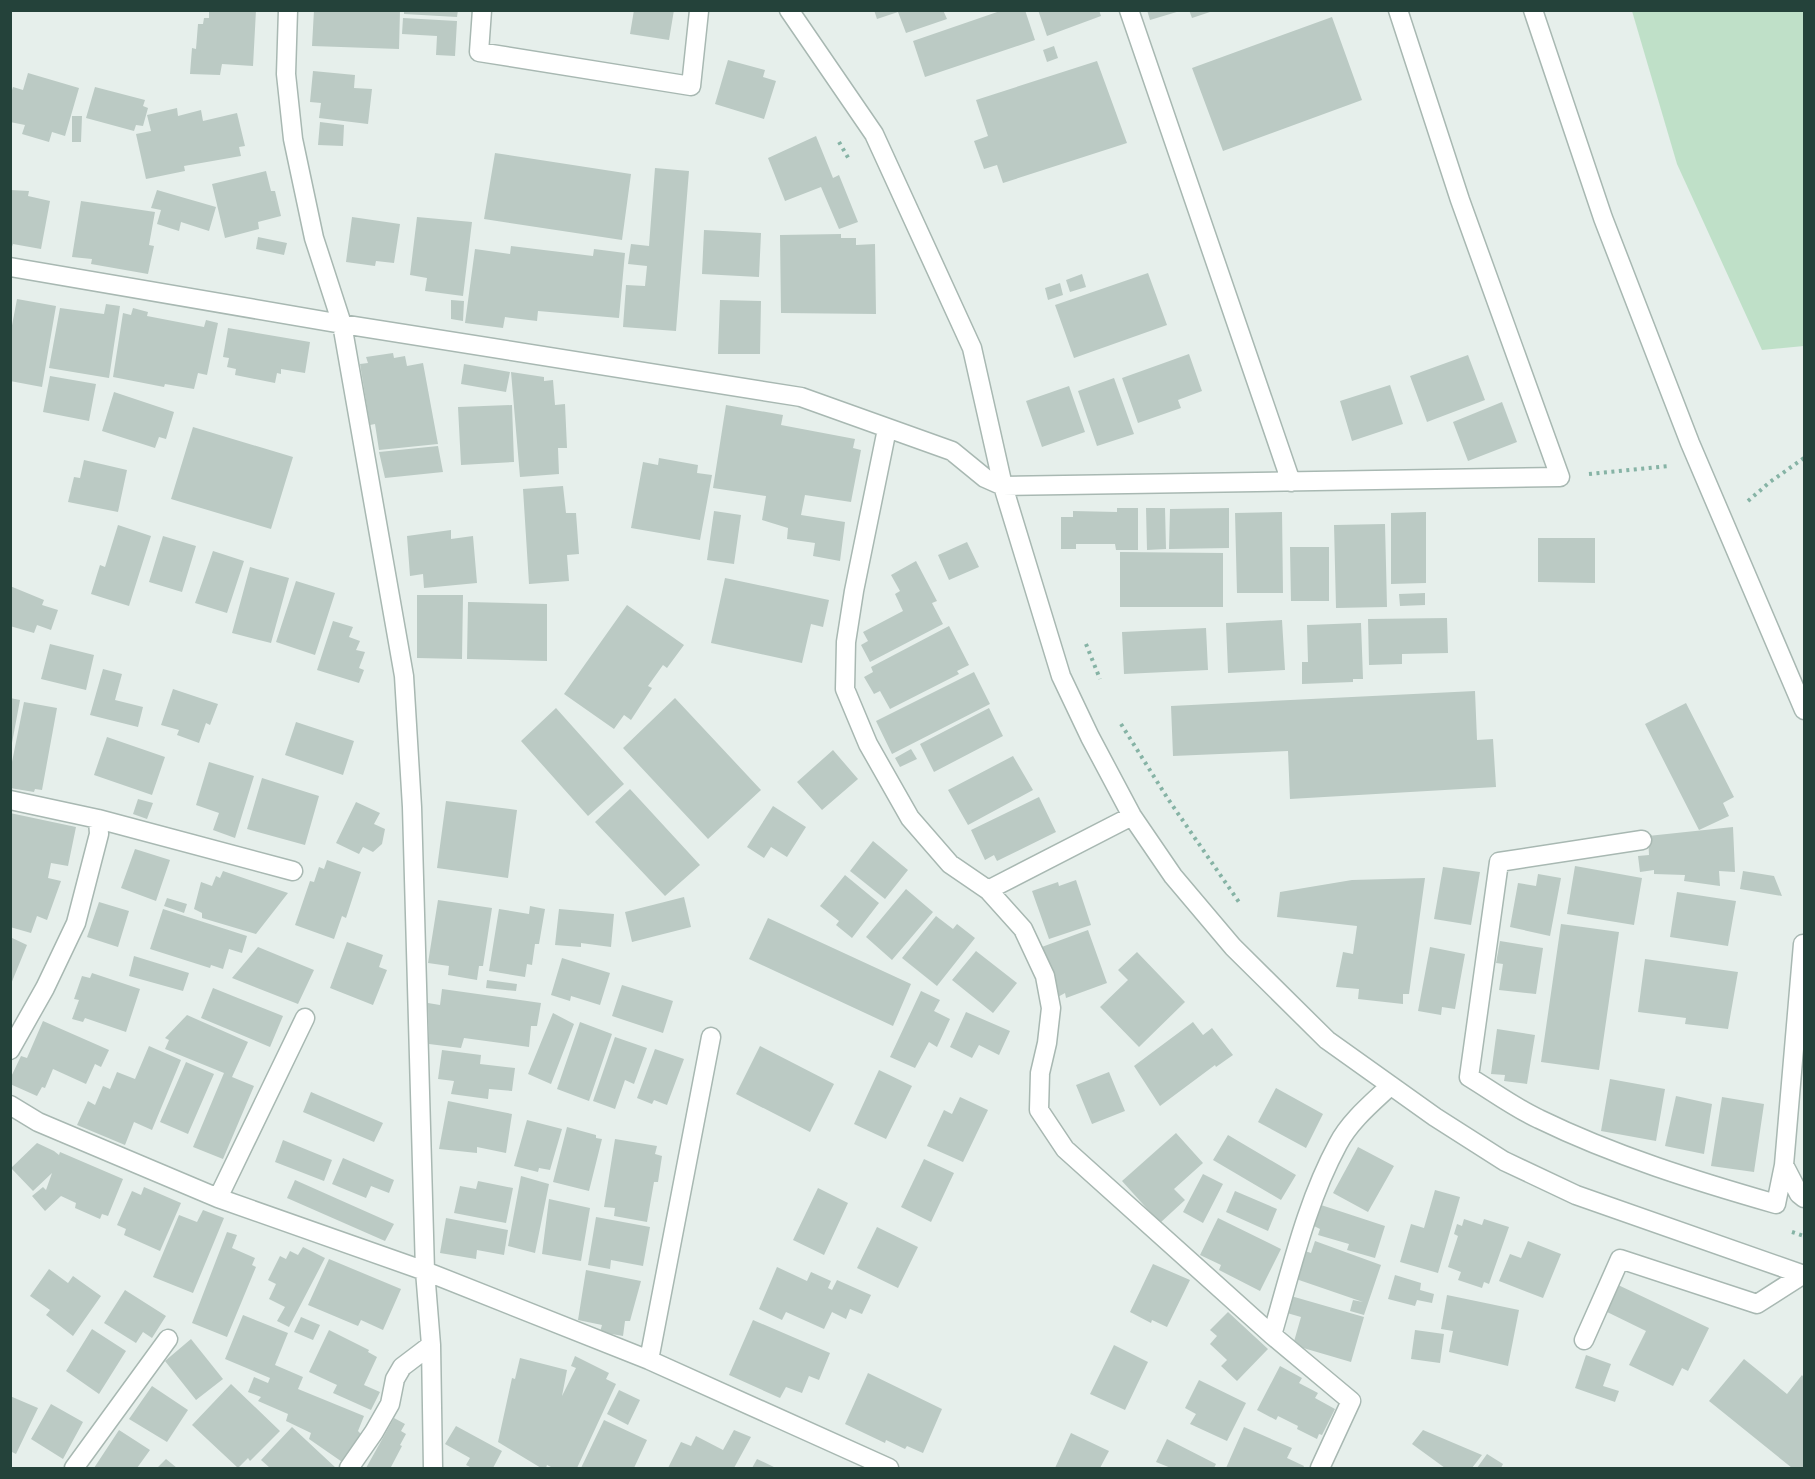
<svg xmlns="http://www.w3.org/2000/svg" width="1815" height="1479" font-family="'Public Sans',sans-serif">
<rect width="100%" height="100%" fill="#e6efeb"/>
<path fill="#bfe0c8" d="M1632,11H1804V346L1762,350L1677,164Z"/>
<path fill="#bbcac4" d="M209,10H256L253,66L222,64L220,75L190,74L192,48L196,49L198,24H203L204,18H209Z
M314,10H400L399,49L312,46Z
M404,10H458L457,17L404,14Z
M634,10H674L669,40L630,34Z
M874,10H943L947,19L906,33L898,12L877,19Z
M1003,10H1025L1035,40L925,77L913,41Z
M1038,10H1099L1101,16L1047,36Z
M1147,10H1180V11L1150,20Z
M1189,10H1213V11L1192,18Z
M1332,17L1362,100L1223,151L1192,68Z
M403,18L457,21L455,56L436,55L437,36L402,34Z
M1054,46L1058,58L1047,62L1043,50Z
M728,60L765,70L763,77L776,81L764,119L715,104Z
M1097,61L1127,143L1003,183L997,165L984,169L974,141L988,136L976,100Z
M313,71L355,75L354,88L372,89L368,124L319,118L321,103L310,102Z
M28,73L79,88L65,136L52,132L49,142L22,134L25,125L10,122V96L13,87L23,90Z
M95,87L145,100L143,106L148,108L143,126L136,125L134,131L86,118Z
M177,108L178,116L201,110L203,121L237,113L245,146L239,147L241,156L184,166L185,171L146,179L136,134L151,131L147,115Z
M72,116H82L81,142H72Z
M320,122L344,125L343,146L318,145Z
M816,136L833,178L839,175L858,222L839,229L821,187L785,201L768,158Z
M495,153L631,174L622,240L484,219Z
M655,168L689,171L676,331L623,327L626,285L645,286L647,266L628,264L631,244L649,246Z
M266,171L271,191H275L281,216L258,222L259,229L225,238L212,184Z
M10,190L29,191L28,196L50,201L41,249L13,244L10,252Z
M157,190L216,207L209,231L181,222L179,231L157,224L161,210L151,208Z
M81,201L155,212L149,245L154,246L148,274L91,264L92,259L72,257Z
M352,217L400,224L394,263L376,261L375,266L346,262Z
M417,217L472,222L463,296L425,291L427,278L410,275Z
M704,230L761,233L759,277L702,274Z
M841,234V238H856V245L875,244L876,314L781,313L780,235Z
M258,237L287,243L284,255L256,249Z
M511,246L593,256L594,249L625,253L619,318L538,311L537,321L505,317L503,328L465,323L475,249L510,254Z
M1148,273L1167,325L1074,358L1055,305Z
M1082,274L1086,287L1070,292L1066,280Z
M1060,283L1063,295L1048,300L1045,288Z
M17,299L56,306L42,387L10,381V336Z
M451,300L464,301L463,321L451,319Z
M720,300L761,301L760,354H718Z
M106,304L120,306L109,378L49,368L60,308L104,314Z
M133,308L148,312L147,316L204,327L206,320L218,323L207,375L198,373L194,389L165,384L164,387L113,377L123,313L131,315Z
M228,328L310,342L305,373L281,369V374L277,373L275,383L235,375L236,369L227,367L229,358L223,357Z
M393,353L394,358L405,356L407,366L423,363L438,444L379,450L375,424L370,425L360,364L368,363L366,357Z
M1189,354L1202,391L1178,400L1181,408L1138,423L1122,378Z
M1468,355L1485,400L1427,422L1410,376Z
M464,364L510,372L506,392L461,384Z
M511,372L544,377V381L553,380L555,405L565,404L567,448H558L559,474L520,477Z
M50,376L96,384L89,421L43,412Z
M1114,378L1134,434L1097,446L1078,391Z
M1390,385L1403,424L1352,441L1340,401Z
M1069,386L1085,432L1042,447L1026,401Z
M114,392L174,412L166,439L159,437L155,448L102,431Z
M1502,402L1517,442L1468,461L1453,422Z
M512,405L514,462L461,465L458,407Z
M726,405L783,415L781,425L855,439L853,448L861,450L851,502L805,495L801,515L845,522L840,561L813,556L815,543L787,539L788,528L762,520L766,496L713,488Z
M193,427L293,457L271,529L171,499Z
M438,446L443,472L385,478L379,452Z
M659,458L698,465L697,473L712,475L700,540L631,528L643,462L658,465Z
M84,460L127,470L118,512L68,502L74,477L80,478Z
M563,486L566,513H576L579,554L567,555L569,581L529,584L523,489Z
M1117,508H1138V550H1116L1115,544H1076V549H1061V517H1073V511L1117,512Z
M1146,508H1165L1166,549L1147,550Z
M1229,508V548L1169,549L1170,509Z
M714,511L741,515L734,564L707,560Z
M1282,512L1283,593H1237L1235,513Z
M1426,512V583L1391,584V513Z
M1385,524L1387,607L1336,608L1334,525Z
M118,525L151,536L129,606L91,594L100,565L105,567Z
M451,530V539L473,536L477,583L424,588L423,574L410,576L407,536Z
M163,536L196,546L182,592L149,582Z
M1538,538H1595V583L1538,582Z
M967,542L979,567L949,580L938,555Z
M1290,547H1329V601H1291Z
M213,551L244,561L227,613L195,603Z
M1120,552L1223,553V607H1120Z
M916,561L937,601L932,603L943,624L870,662L861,645L868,641L863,632L903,611L895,594L900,591L891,575Z
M250,567L289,578L271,643L232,633Z
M725,578L829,600L823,627L811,624L802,663L711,643Z
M296,581L335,593L315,655L276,642Z
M10,586L44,600L42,605L58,610L51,630L37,625L34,633L10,626Z
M1425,593V605L1400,606L1399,594Z
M417,595H463L462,659L417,658Z
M468,602L547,604V661L467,659Z
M627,605L684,645L667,668L663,665L648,686L652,688L631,720L624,715L614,729L564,694Z
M1447,618L1448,653L1402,654V664L1369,665L1368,619Z
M1282,620L1285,670L1228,673L1226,623Z
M333,621L353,627L349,637L360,641L356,650L365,652L359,668L364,670L359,683L317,670Z
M1361,623L1363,679H1353V682L1302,684V662H1308L1307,625Z
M949,626L969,665L957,671L959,674L890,709L880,691L874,694L864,677L873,672L871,667Z
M1206,628L1208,670L1124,674L1122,632Z
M50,644L94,655L86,690L41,679Z
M103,669L122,674L115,700L143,707L138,727L90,715Z
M974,672L990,704L892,754L876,721Z
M173,689L218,704L210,725L206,723L199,743L177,735L179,730L161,725Z
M1475,691L1477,740L1493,739L1496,787L1290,799L1288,751L1173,756L1171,706Z
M10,698L20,700L12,743H10Z
M675,698L761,790L708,839L623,748Z
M24,702L57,708L42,790L35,789L34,792L10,788V772Z
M1686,703L1734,797L1723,803L1729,816L1699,830L1645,724Z
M556,708L624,784L588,816L521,741Z
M989,708L1003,736L934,772L920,744Z
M296,722L354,741L343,775L285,755Z
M107,737L165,757L152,795L94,775Z
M911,749L917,759L900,767L895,758Z
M833,750L858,779L822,810L797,782Z
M1013,756L1033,790L968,825L948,790Z
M209,762L254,776L235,838L213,830L219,813L196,805Z
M262,778L319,796L305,845L247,829Z
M630,789L700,865L665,896L595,822Z
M1039,797L1056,832L997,861L994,855L985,860L971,830Z
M138,799L153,803L147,819L133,814Z
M446,801L517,810L508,878L437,868Z
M356,802L380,813L374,824L385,829L382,844L373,852L363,847L359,854L336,843Z
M773,806L806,827L787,857L771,847L764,858L747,847Z
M10,813L76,827L68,866L51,863L48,878L61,881L47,920L37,916L31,933L10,927Z
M1733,827L1735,872L1719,871L1720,886L1684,881L1685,875L1654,874V870L1640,872L1638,856L1649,855L1648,836Z
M873,841L908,870L885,899L850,871Z
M135,849L170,860L156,901L121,888Z
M327,860L361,872L346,918L342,916L334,939L295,925L310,881L314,882L319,867L324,869Z
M1575,866L1642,878L1634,925L1567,914Z
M1443,867L1480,872L1471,925L1434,919Z
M223,871L288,893L256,934L202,918V913L194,909L201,882L212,886L216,876L220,878Z
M1743,871L1774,876L1782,896L1740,889Z
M1538,874L1561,878L1550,936L1510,927L1518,883L1536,886Z
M845,875L879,903L852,938L836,925L839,921L820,906Z
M1425,878L1409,994H1403V1004L1358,999L1359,989L1336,987L1343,952L1353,954L1357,926L1277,917L1280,892L1352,880Z
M1076,880L1091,925L1049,939L1032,891L1058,882L1059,886Z
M906,889L933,912L892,960L866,937Z
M1677,892L1736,901L1728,946L1670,937Z
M684,897L691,927L632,942L625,912Z
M167,898L187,904L184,913L164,906Z
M438,900L492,908L483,966H479L477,980L448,975L449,966L428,963Z
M99,902L129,911L118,947L87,937Z
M530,906L545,909L539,944H535L532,965L527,964L525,977L489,971L499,909L529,914Z
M163,909L247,936L242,953L229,949L223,969L211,965L210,968L150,949Z
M559,909L614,914L611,947L581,943V947L555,945Z
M936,916L953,929L957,924L975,938L937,986L902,958Z
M768,918L911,984L893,1026L749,959Z
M1561,924L1619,932L1599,1070L1541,1062Z
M1088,930L1107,983L1066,998L1065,993L1056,998L1039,948Z
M10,937L27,945L11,984H10Z
M1500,941L1543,948L1536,994L1499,990L1503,964L1496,963Z
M347,942L383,955L379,967L387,970L373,1005L330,988Z
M258,947L314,970L298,1004L232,978Z
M1430,947L1465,954L1455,1009L1442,1007L1441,1015L1418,1011Z
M976,951L1017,983L993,1013L952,980Z
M1137,952L1185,1002L1139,1047L1100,1007L1128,980L1118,970Z
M134,956L189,973L183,991L129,976Z
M562,958L610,973L600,1005L571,996L570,1001L551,995Z
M1645,959L1738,972L1728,1029L1685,1024L1686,1018L1638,1012Z
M92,973L140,989L126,1032L85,1018L83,1022L72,1019L79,1000L74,999L82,976L90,978Z
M487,980L517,984L516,991L486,988Z
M622,985L673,1001L663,1033L612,1016Z
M213,988L283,1016L270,1047L201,1018Z
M442,989L541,1003L537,1026H531L529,1047L464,1038L461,1048L429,1044L428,1003L440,1005Z
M921,991L940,1000L934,1011L950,1019L937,1047L929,1042L915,1068L890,1057Z
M966,1012L1010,1031L999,1055L979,1045L972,1058L950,1047Z
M553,1013L574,1024L551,1084L528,1074Z
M187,1015L248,1042L232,1077L254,1086L223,1159L193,1147L224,1073L165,1049L169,1040L165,1038Z
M43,1021L109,1050L101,1067L95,1064L86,1084L53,1069L45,1088L42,1087L37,1096L10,1084V1079L21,1056L27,1058Z
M580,1022L612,1034L589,1101L557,1089Z
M1193,1022L1203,1035L1212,1028L1233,1055L1216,1067L1215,1065L1160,1106L1134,1066Z
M1497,1029L1535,1035L1527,1084L1504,1081L1505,1075L1491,1074Z
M615,1037L647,1048L634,1084L625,1080L615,1109L593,1101Z
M149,1046L181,1060L152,1130L134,1122L125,1145L77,1125L88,1101L95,1105L103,1086L110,1089L117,1072L135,1079Z
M760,1046L834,1084L810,1132L736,1094Z
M655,1049L684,1059L667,1105L654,1100L652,1104L637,1098Z
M442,1050L481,1055L480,1064L515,1068L512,1091L489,1089L488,1099L451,1094L454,1081L438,1079Z
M186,1062L214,1074L188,1134L160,1122Z
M879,1070L912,1086L886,1139L854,1124Z
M1109,1072L1125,1111L1092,1124L1076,1085Z
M1610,1079L1665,1089L1656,1141L1601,1131Z
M1276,1088L1323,1114L1306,1148L1258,1122Z
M311,1092L383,1123L374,1142L303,1112Z
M1676,1096L1712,1104L1704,1154L1665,1146Z
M960,1097L988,1110L963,1162L927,1146L944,1110L952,1114Z
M1722,1097L1764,1104L1754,1172L1711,1166Z
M448,1101L512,1114L506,1153L477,1147V1153L439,1149Z
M527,1120L562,1129L550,1170L539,1168L538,1172L514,1166Z
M567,1127L596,1135V1138L602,1139L589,1191L553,1182Z
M1176,1133L1203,1163L1174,1189L1185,1200L1160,1223L1122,1181Z
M1228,1135L1296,1175L1281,1200L1213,1160Z
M615,1139L657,1146L655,1154L662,1156L658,1182H654L647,1222L614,1216L615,1208L604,1207Z
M283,1140L332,1160L324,1181L275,1162Z
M37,1143L54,1151L59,1155L60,1152L123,1179L108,1216L102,1214L100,1219L75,1208L76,1203L61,1196L45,1211L32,1196L43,1187L46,1190L52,1173L33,1191L11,1168Z
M1358,1147L1394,1166L1368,1212L1333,1193Z
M343,1158L394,1180L389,1193L371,1186L366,1198L332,1184Z
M924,1159L954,1173L931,1222L901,1207Z
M1203,1174L1223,1184L1203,1223L1183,1212Z
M521,1176L549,1184L535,1253L508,1246Z
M295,1180L394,1224L385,1241L287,1198Z
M478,1181L513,1188L506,1223L454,1213L460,1186L476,1189Z
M144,1187L181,1203L160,1251L124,1235L126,1229L117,1225L132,1191L141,1195Z
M818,1188L848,1203L824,1255L793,1240Z
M1435,1190L1460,1197L1438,1273L1400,1262L1411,1224L1424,1228Z
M1235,1191L1277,1209L1268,1231L1226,1212Z
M549,1199L590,1208L581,1261L542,1254Z
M1321,1205L1385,1226L1375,1258L1347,1250L1349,1244L1318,1235L1320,1229L1314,1226Z
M203,1210L224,1218L193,1293L153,1277L179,1215L197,1222Z
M596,1217L650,1227L643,1266L611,1260L610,1269L588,1265Z
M446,1218L508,1230L504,1255L477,1250L476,1259L440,1253Z
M1218,1218L1281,1249L1260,1291L1219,1270L1221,1265L1200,1255Z
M1464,1219L1482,1225L1484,1219L1509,1227L1489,1284L1484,1282L1482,1288L1458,1280L1461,1272L1448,1267L1458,1236L1454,1234L1457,1224L1462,1226Z
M877,1227L918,1247L898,1288L857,1268Z
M227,1232L237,1235L232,1248L255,1258L252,1265L256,1267L227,1337L192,1323Z
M1315,1241L1381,1265L1364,1315L1350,1311L1353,1300L1363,1302L1296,1279L1305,1251L1311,1253Z
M1528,1241L1561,1254L1543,1298L1499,1281L1510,1254L1521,1258Z
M303,1247L325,1258L289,1327L277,1321L285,1307L269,1299L276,1284L268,1280L280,1256L286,1259L290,1251L298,1255Z
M329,1259L401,1289L383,1330L361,1320L358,1326L308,1305Z
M1153,1264L1190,1280L1167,1327L1152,1320L1151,1323L1130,1312Z
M777,1267L807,1281L811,1272L831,1281L828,1288L832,1290L837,1280L871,1295L862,1314L850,1309L846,1319L832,1312L824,1329L786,1312L782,1320L759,1309Z
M49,1269L68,1283L73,1276L101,1296L73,1336L46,1315L50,1310L30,1296Z
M586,1270L641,1281L630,1321H625L623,1336L600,1332L602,1325L578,1320Z
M1395,1275L1421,1283L1420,1290L1434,1294L1432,1303L1417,1300L1415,1306L1388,1299Z
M1616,1284L1709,1328L1688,1371L1682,1368L1673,1386L1629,1365L1646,1331L1603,1310Z
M125,1290L166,1316L152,1338L143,1332L136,1343L104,1323Z
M1447,1295L1519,1310L1508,1366L1449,1352L1453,1331L1441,1329Z
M1291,1296L1364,1317L1351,1362L1293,1345L1301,1317L1287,1313Z
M1228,1312L1268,1349L1237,1381L1221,1366L1227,1360L1210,1344L1217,1336L1210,1330Z
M243,1315L288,1333L275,1365L303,1377L298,1389L364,1416L358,1431L361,1434L348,1466L309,1439L311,1433L286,1421L288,1414L258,1401L261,1397L248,1392L254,1377L268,1383L270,1378L225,1359Z
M301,1317L320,1325L313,1340L294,1332Z
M753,1320L830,1353L819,1380L809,1376L802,1393L786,1387L780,1398L729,1375Z
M92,1329L126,1351L99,1394L66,1371Z
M329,1330L369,1350L368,1352L377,1357L364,1385L380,1392L371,1410L333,1393L337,1385L309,1372Z
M1415,1330L1444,1334L1440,1363L1411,1359Z
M191,1339L223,1379L196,1400L165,1361Z
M1114,1345L1148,1362L1125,1410L1090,1394Z
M1586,1355L1611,1364L1603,1386L1619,1391L1615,1402L1575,1388Z
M575,1356L609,1373L606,1379L616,1384L577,1468H553L547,1465L546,1468H541L498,1442L512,1378L515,1379L520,1358L567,1370L562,1396L576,1368L571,1366Z
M1744,1359L1787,1394L1802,1375L1804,1378V1468H1792L1709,1401Z
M1280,1366L1302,1378L1299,1383L1318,1393L1315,1398L1335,1409L1322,1435L1319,1434L1317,1439L1297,1429L1298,1426L1278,1416L1276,1420L1257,1410Z
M868,1373L942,1409L923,1453L907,1446L905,1449L886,1440L885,1443L845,1424Z
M1199,1380L1246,1403L1227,1441L1190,1424L1196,1414L1185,1408Z
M231,1384L280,1431L250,1461L248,1458L238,1468L192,1425Z
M152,1386L188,1410L167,1442L129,1419Z
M619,1390L640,1400L628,1425L607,1414Z
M10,1396L38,1408L16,1454L10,1451Z
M51,1404L83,1422L63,1459L31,1439Z
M394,1418L405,1424L401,1431L406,1434L400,1445L402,1446L391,1467L394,1468H366Z
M604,1420L647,1440L634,1468H581Z
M456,1426L502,1451L493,1468H472L466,1465L470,1458L445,1444Z
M292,1427L336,1468H270L261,1460Z
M1244,1427L1292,1448L1287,1458L1304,1466L1303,1468H1226Z
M119,1430L150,1450L137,1468H94Z
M734,1430L751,1437L734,1468H668L681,1442L691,1446L696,1436L723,1450Z
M1423,1430L1482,1455L1472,1468H1445L1412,1444Z
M1071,1433L1109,1451L1100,1468H1055Z
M1167,1439L1216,1464L1214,1468H1171L1156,1462Z
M1487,1454L1503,1464L1501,1468H1477Z
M166,1459L177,1468H157Z
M757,1459L776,1468H752Z"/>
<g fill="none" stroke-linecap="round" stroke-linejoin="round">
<g stroke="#a8b8b2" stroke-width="21">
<path id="minor" d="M288,10L286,74L293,139L314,238L342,324L404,676L412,807L425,1271L431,1345L433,1468
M482,10L479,52L691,86L699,11
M789,10L874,134L972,348L1003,486L1061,676L1090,737L1132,816L1173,876L1233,947L1327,1040L1435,1117L1504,1161L1576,1195L1804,1275
M1129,10L1291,482
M1533,10L1603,218L1690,443L1804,710
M10,267L342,324L801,397L952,451L985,478L1003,486L1560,477L1460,200L1398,10
M887,429L854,591L846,642L845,689L868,744L910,818L950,864L988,890L1023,929L1045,976L1051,1008L1047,1043L1040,1073L1039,1110L1065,1149L1272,1335L1351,1401L1320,1468
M10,800L98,819L293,871
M1642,840L1499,862L1469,1077C1492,1091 1515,1108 1539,1119C1615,1156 1696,1181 1776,1204L1784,1165
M988,890L1132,816
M1803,944L1784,1165L1799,1194L1804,1198
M10,1050L45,988L76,923L99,834L98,819
M10,1105L38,1122L218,1198L425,1271L649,1360L889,1468
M218,1198L305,1018
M1272,1335C1291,1271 1306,1203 1338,1144C1350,1121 1372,1103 1390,1086
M1584,1340L1620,1259L1757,1304L1804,1274
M649,1360L711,1037
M74,1468L168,1339
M349,1468L374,1432L390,1404L395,1379L402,1367L431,1345"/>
</g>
<path stroke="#86b3a5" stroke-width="4" stroke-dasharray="3 4.5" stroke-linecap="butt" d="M839,142L850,161
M1589,474L1668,466
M1748,501L1770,482L1804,458
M1086,644L1100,679
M1121,724L1168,799L1241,905
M1792,1232L1804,1236"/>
<use href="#minor" stroke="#fff" stroke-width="18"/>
</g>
<rect width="1815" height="1479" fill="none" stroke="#24423a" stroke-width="24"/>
</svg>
